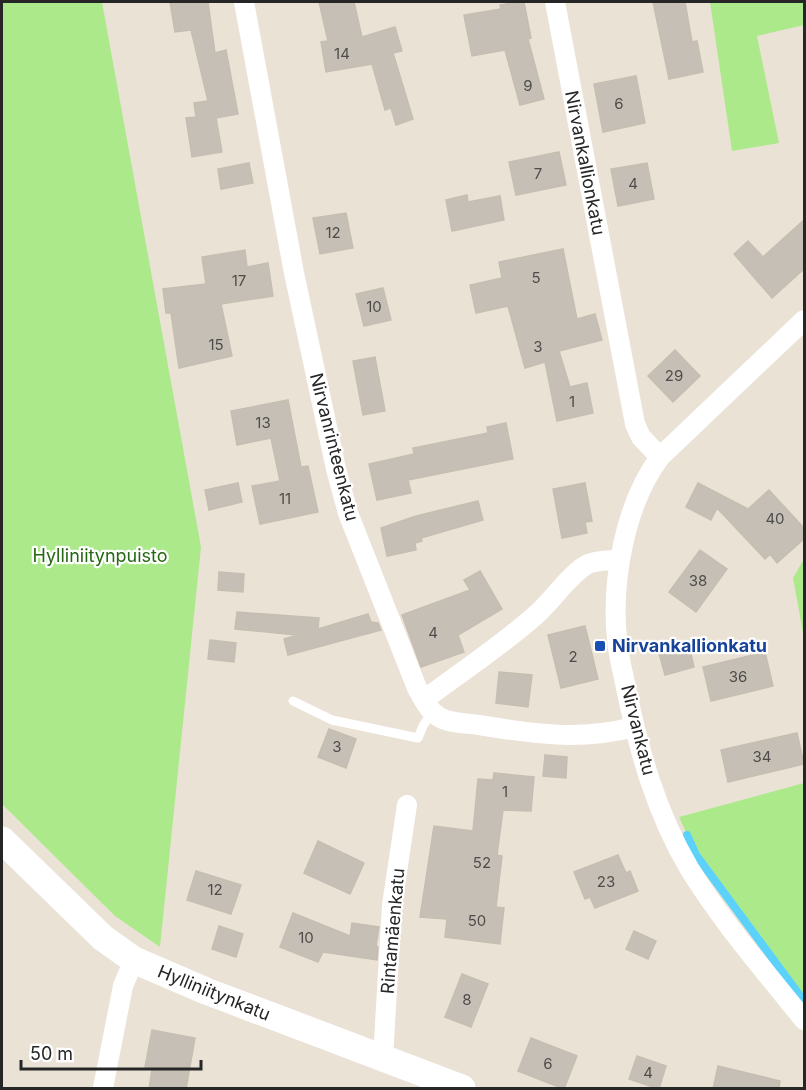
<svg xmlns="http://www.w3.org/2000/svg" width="806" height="1090" font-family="Inter,sans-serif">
<rect width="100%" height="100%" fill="#ebe2d6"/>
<path fill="#ace98b" d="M2,2H102L201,547L160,947L115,916L2,804Z
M710,2H804V25L757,36L779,143L732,151Z
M804,559V638L793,578Z
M804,783V1002L704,872L679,817Z"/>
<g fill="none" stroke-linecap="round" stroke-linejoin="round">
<path stroke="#5cd2fa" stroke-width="8" d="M687,835L696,855L804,1001"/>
</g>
<path fill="#c6bfb6" stroke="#c6beb0" stroke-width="1.5" d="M170,2H208L215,53L226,50L238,114L216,118L222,152L192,157L186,118L196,117L194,103L208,101L191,30L175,32Z
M319,2H354L362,37L395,27L402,51L393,53L413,119L396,125L391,108L385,110L372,64L326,72L321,42L328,41Z
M518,2H524L531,38L528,39L544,99L520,105L505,50L472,56L464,15L501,9L500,5Z
M653,2H685L692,42L697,41L703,72L669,79Z
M636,76L645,123L603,132L594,84Z
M559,152L566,185L516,195L509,162Z
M249,163L253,183L221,189L218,169Z
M647,163L654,199L618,206L611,169Z
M467,195L468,202L500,196L504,220L452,231L446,200Z
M346,213L353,248L320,254L313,218Z
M804,220V269L772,298L734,254L748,241L763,257Z
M563,249L577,319L595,314L602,340L559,351L570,387L587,383L593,413L557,421L545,362L525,368L508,306L476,313L470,285L502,278L499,262Z
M245,250L247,267L268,263L273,296L221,304L232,356L179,368L171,313H166L163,289L206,284L202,257Z
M383,288L391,320L364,326L356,294Z
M675,350L700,376L673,402L648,376Z
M375,357L385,411L363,415L353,361Z
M288,400L301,467L308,466L318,512L260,524L252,486L280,481L271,438L237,445L231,411Z
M506,423L513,459L408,480L411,493L377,500L369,464L414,454L413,448L488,433L487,427Z
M238,483L242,502L209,510L205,490Z
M585,483L592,521L585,522L587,533L562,538L553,489Z
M698,483L748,509L769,490L804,528V539L777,563L770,554L765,559L717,508L711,520L686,507Z
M478,501L483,520L421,538L422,541L415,543L416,550L387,556L381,528L416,516Z
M700,550L727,569L696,612L669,592Z
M480,571L502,609L458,635L464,652L421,667L402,615L470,590L464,580Z
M219,572L244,574L243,592L218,590Z
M237,612L319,618L318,629L368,614L371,622L378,623L381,630L288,655L284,639L297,635L235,629Z
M585,626L598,679L561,688L548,635Z
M210,640L236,643L234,662L208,659Z
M689,646L694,667L665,675L659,653Z
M765,652L773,686L711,701L703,667Z
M499,672L532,675L528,707L496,703Z
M329,729L356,739L346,768L318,757Z
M797,733L804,764L728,782L721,750Z
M545,755L567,757L566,778L543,776Z
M494,773L534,777L531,811L503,810L497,855L502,856L496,907L504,908L500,944L445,937L447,919L420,917L434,826L473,831L478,779L493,780Z
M318,841L364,863L350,894L304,873Z
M618,855L626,873L630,871L638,891L595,908L590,897L585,899L574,872Z
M196,871L241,885L231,914L187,900Z
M293,913L350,936L352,923L379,927L376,946L378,947L377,960L323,952L318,962L280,947Z
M219,926L243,934L236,957L212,949Z
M634,931L656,941L648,959L626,949Z
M462,974L488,984L471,1027L445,1017Z
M152,1030L195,1038L186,1089H149L152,1069L145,1067Z
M531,1038L577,1056L564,1089L518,1071Z
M637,1056L666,1066L659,1089L629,1079Z
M718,1066L780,1081L779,1089H713Z"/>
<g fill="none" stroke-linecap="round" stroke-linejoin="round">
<path stroke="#fff" stroke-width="9" d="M293,701L332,720L418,738L423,726L432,712"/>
<path stroke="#fff" stroke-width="20" d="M244,2L294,273L336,469L348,513L417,688C423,699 428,710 439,717C451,724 466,723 479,725C533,734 580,741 634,727
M555,2L635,424L641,437L660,457
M804,320L660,457C625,504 611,581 617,639C618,655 623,672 626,688C639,751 656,812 689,868C722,922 765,971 804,1020
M424,700C462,671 503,645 538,613C552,600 573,571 588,564C598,560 610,560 620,560
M383,1058L392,905L407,805
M103,1088L123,986L134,960"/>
<path stroke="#fff" stroke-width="27" d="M2,840L103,938L134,960L206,991L462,1088"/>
</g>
<rect fill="#1a4fb4" stroke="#fff" stroke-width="2" x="594" y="640" width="12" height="12" rx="3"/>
<g text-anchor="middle" stroke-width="4.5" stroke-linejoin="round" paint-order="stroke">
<g font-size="15" fill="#4e4c4a">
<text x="342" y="59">14</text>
<text x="528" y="91">9</text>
<text x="619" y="109">6</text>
<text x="538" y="179">7</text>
<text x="633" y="189">4</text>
<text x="333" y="238">12</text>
<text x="536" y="283">5</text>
<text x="239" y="286">17</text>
<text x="374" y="312">10</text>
<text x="216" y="350">15</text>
<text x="538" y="352">3</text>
<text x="674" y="381">29</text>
<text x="572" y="407">1</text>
<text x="263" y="428">13</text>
<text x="285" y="504">11</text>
<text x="775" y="524">40</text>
<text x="698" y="586">38</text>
<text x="433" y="638">4</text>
<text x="573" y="662">2</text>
<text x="738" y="682">36</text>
<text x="337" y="752">3</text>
<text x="762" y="762">34</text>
<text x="505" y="797">1</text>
<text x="482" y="868">52</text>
<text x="606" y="887">23</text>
<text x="215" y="895">12</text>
<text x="477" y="926">50</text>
<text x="306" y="943">10</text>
<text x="467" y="1005">8</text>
<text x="548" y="1069">6</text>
<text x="648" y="1078">4</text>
</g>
<g font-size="18" fill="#262626" stroke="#fff">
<text transform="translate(585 163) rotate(79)" y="6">Nirvankallionkatu</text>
<text transform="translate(334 447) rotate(76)" y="6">Nirvanrinteenkatu</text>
<text transform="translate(638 730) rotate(76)" y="6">Nirvankatu</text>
<text transform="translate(393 931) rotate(-85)" y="6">Rintamäenkatu</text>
<text transform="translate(214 993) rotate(22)" y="6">Hylliniitynkatu</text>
</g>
<g font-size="18" fill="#256812" stroke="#fff">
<text x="100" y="562">Hylliniitynpuisto</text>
</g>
<g font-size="18" font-weight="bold" fill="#164399" stroke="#fff" text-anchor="start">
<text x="612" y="652">Nirvankallionkatu</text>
</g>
</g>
<rect width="806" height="1090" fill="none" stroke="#262626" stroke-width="6"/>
<path d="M21 1060v9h180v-9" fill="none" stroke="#262626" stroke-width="3"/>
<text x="30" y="1060" font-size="18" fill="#262626" stroke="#ffffff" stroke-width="4.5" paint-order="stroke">50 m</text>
</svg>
